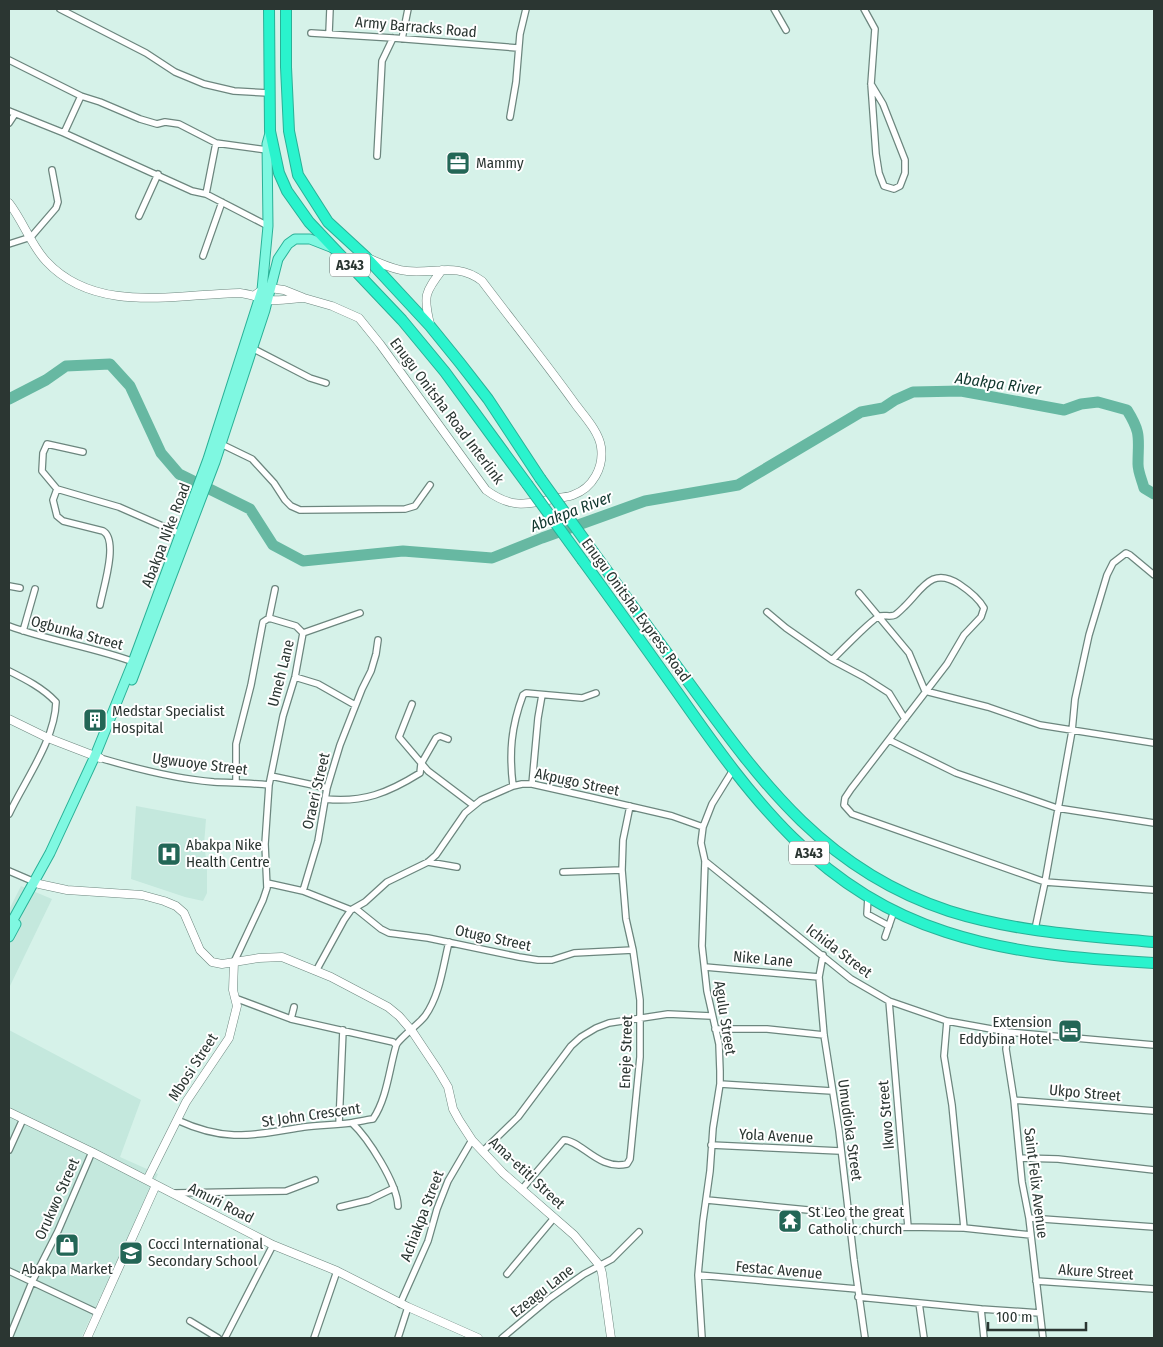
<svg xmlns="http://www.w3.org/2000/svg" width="1163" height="1347" font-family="'Fira Sans Condensed',sans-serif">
<rect width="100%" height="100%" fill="#d6f2e9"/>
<path fill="#c4e8dd" d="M136,806L206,819L204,845L207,864V893L203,901L185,897L131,879Z
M21,886L52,899L9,988V910Z
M9,1030L141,1100L120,1157L158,1174L81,1338H9Z"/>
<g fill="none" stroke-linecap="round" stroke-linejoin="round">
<path stroke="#67b8a2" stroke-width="11" d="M9,399L46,380L66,366L110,364L130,386L161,453L179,474L250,509L273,545L303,561L403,551L492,558L542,538L645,501L738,485L861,412L883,408L895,400L913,392L961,391L1064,410L1081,404L1098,402L1127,410C1142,434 1138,438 1138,464C1138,472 1142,480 1144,488L1154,494"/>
<g stroke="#6c867e" stroke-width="8">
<path id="street" d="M60,9L146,53L175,72L204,84L234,91L269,93
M774,9L786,30
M864,9L875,29L871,84L876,154L879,173L884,186L894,189L900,186L905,173V160L883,104L871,84
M311,33L393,38L518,48
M329,33L330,9
M402,39L408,9
M9,60L81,96L100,102L140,119L157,124L165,122L179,124L216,143L267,150
M9,111L64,133L192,191L206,194L268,226
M510,117L516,82L520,34L526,9
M9,123L15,114
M64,133L81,96
M377,156L382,61L393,38
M206,194L216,143
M139,216L158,174
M9,244L31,237L56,208L58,202L52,170
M203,256L222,202
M252,348L310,378L326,383
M219,443L252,459L274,483L285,500L291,506L300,510L405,509L415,506L430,485
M83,452L47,444L43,453L42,471L57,489L119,507L183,535
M57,489L53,500L57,516L63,521L103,531C119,540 103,589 100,605
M9,586L20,588
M859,593L909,653L925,691
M767,612L786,628L832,660L864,677L889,693L905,719
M269,618L275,589
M9,626C50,641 93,647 134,662
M23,631L35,589
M303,633L360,613
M832,660C839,653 874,617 880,616C885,615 891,617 895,615C898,613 902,609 904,607C922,590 931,566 959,584C968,590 979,599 984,608L981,617L964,635L947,664L851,789L845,798L844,805L852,814L1045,882L1154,890
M9,671C25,679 43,688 56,702C55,740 25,780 9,814
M295,677L318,684L355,705
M925,691L988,707L1040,725L1154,743
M412,704L399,737L428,771L473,805
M889,740L956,773L1057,808L1154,823
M100,758C137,769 175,779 214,782C233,783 251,783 269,785
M271,776L327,788
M532,784L538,718L542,695
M513,786C509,753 511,727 523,695L526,693L582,698L596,693
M325,799C363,803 388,793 420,773L421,764L436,738L440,736L448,739
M705,861L851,979L889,1001L947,1021L1008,1032L1154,1045
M428,862L457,867
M9,871L37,883
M563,872L622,870
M267,883L303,891L351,910
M303,891L318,841L327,788L340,745L362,689L371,671L376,654L378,640
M868,897L867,914L889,926
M355,908L381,929L389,933L428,938L519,957L538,960H552L574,953L633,950
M1035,929L1045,882L1072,731L1075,699L1089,635L1107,575L1113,563L1126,553L1130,555L1154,575
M885,937L894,911
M823,955L819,977L824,1035L839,1131L854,1260L865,1338
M234,962L263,900L267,888L265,844L269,785L283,716L295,677L303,633L296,626L269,618L263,622L251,685L236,744V782
M705,967L819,977
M316,971L344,920L351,910L365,902L387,882L428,862L436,855L465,813L481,800L513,786L522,784H532L590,797L672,816L703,827
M235,998L291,1019L393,1042L395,1044
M889,1001L908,1227
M291,1019L294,1007
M947,1021L944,1056L952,1105L964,1228
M715,1029H767L824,1035
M1008,1032L1006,1049L1014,1100L1022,1182L1029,1218L1043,1338
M720,1084L832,1091
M1014,1100L1154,1111
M177,1120C227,1143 253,1135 304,1127C319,1125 335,1125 350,1123C357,1122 365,1120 373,1119C387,1098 389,1070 396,1046C397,1040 419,1024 425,1016C440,995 443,966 449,942
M352,1123C368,1138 397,1183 398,1206
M339,1124L343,1030
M711,1145L840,1151
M9,1150L23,1119
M483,1151L518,1117L571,1046L581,1037L596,1028L609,1023L668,1014L711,1016
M1020,1158L1058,1159L1154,1170
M522,1189L564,1140C582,1141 599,1171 627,1164L630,1159L640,1057V1000L633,950L626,919L622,870L623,840L630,806
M175,1193L286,1191L315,1180
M707,1200L849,1214
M340,1207L369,1200L394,1188
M1029,1218L1154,1227
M851,1231L908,1227L964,1228L1031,1235
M9,1271L98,1313
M507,1274L554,1218
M698,1275L857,1289
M1036,1281L1154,1289
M858,1297L981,1309
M919,1303L924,1338
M400,1304L428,1241L437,1209L448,1181L472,1140
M190,1321L218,1338
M9,1338L32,1282L58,1231L92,1152
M225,1338L273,1245
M314,1338L337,1271
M398,1338L408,1307
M502,1338L550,1298L584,1274L612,1259L639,1232
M702,1338L698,1275L703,1221L710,1171L713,1128L720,1084V1071L719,1044L707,991L702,946L705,861L701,843L703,827L712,804L733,770
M984,1338L981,1309L1040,1313"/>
</g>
<g stroke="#6c867e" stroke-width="9">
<path id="secondary" d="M9,203C23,221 31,245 46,261C96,315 176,294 240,293C250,294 259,298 269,300C280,301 291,299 302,298
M255,295L262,290L270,288L284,290L304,298L332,306L359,318L380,344L486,490C513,510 528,504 558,498C563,497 569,497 573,495C593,488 604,467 601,447C599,432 585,417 576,405C546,363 513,322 482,281C457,262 435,274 407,271C394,270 382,264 370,259
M430,324C423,296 425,292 442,270
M9,719L48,738L100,758
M39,884L67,890L142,895L164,901L176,906L184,913L200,950L212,962L222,964L259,958L282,957L331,977L388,1007L399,1016L412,1031L438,1070L448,1087L453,1109L459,1120L472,1140L503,1173L574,1235L600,1266L602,1273L611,1338
M9,1112L92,1152L273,1245L337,1271L408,1307L478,1338
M147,1180L186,1102L229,1038L237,1006L233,990L234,962
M87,1338L156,1185"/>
</g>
<g stroke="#2ab197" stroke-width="11">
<path id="primary" d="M132,680L215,462L265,310L278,259L288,244L295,239H310L333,248
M9,927L50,853L95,756L133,662L208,459L262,290L268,226L267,144L270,133
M9,937L16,924"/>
</g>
<g stroke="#2ab197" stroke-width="12">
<path id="highway" d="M269,9L270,131L279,173L287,191L309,222L402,320L445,372L527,484
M286,9V67L289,131L298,175L328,222L366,257L430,326L460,363L488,399L540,478
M594,553C627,598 660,643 692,687C764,786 827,871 949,911C1015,932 1086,936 1154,942
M583,561C616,606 648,651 680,696C752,799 820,892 946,932C1013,954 1084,959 1154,963"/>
</g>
<use href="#street" stroke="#fff" stroke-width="5.5"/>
<use href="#secondary" stroke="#fff" stroke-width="8"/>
<use href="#primary" stroke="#7ff8e1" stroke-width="9"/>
<use href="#highway" stroke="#2af3cd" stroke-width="10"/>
<g stroke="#2ab197" stroke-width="12" stroke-linecap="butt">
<path id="highway-bridge" d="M540,478L594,553
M527,484L583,561"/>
</g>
<use href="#highway-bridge" stroke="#2af3cd" stroke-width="10"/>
</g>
<defs>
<g id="office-square" transform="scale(1.25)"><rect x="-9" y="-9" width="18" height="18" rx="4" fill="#236656" stroke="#fff"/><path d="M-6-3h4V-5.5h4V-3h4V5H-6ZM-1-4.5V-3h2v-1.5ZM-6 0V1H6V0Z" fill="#fff"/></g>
<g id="building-square" transform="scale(1.25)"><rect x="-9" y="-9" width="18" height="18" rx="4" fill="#236656" stroke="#fff"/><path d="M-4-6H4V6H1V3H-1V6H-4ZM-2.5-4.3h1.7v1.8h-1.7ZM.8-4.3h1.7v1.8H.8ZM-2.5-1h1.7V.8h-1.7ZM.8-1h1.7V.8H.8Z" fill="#fff"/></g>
<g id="hospital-square" transform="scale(1.25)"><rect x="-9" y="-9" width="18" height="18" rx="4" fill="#236656" stroke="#fff"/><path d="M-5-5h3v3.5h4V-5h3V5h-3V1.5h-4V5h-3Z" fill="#fff"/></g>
<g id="hotel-square" transform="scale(1.25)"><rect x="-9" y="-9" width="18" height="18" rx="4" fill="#236656" stroke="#fff"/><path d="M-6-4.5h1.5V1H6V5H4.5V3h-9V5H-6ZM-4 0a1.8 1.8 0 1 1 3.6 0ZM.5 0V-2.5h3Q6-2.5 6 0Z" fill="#fff"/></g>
<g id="temple-square" transform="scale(1.25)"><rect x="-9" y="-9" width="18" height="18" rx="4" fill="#236656" stroke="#fff"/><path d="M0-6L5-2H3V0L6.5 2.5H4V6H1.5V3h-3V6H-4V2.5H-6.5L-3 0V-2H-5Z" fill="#fff"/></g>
<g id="shop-square" transform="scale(1.25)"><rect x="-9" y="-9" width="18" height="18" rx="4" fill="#236656" stroke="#fff"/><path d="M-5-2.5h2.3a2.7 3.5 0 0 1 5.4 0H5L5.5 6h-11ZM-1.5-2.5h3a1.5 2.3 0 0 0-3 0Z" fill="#fff"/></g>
<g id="school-square" transform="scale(1.25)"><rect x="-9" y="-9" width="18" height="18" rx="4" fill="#236656" stroke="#fff"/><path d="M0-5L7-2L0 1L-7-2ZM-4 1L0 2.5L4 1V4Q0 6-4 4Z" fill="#fff"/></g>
</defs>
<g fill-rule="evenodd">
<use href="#office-square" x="458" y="163"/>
<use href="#building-square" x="95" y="720"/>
<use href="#hospital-square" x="169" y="854"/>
<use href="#hotel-square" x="1070" y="1031"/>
<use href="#temple-square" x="790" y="1221"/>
<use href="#shop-square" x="67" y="1245"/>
<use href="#school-square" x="131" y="1253"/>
</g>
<g text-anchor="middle" stroke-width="4" stroke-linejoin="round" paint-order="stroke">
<g fill="#fff" stroke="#6b7270" stroke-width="1">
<rect x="330" y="253.5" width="40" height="23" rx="4"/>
<rect x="789" y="841.5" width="40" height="23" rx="4"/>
</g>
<g font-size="14" font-weight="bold" fill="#2b3632">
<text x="350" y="270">A343</text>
<text x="809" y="858">A343</text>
</g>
<g font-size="15" fill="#2b3632" stroke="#fff">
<text transform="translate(416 27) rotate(5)" y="5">Army Barracks Road</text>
<text transform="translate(447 411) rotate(53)" y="5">Enugu Onitsha Road Interlink</text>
<text transform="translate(166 535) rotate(-69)" y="5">Abakpa Nike Road</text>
<text transform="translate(636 610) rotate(54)" y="5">Enugu Onitsha Express Road</text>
<text transform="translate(77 633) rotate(15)" y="5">Ogbunka Street</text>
<text transform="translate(281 673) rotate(-76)" y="5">Umeh Lane</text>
<text transform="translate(200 764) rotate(7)" y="5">Ugwuoye Street</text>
<text transform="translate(577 782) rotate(12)" y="5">Akpugo Street</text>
<text transform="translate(316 791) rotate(-77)" y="5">Oraeri Street</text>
<text transform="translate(493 938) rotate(12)" y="5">Otugo Street</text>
<text transform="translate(839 951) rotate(37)" y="5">Ichida Street</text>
<text transform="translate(763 959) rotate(5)" y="5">Nike Lane</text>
<text transform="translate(725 1018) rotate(81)" y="5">Agulu Street</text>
<text transform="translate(626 1052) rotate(-88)" y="5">Eneje Street</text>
<text transform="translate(193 1067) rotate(-57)" y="5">Mbosi Street</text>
<text transform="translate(1085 1093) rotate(5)" y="5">Ukpo Street</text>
<text transform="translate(311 1115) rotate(-8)" y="5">St John Crescent</text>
<text transform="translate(886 1115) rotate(-95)" y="5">Ikwo Street</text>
<text transform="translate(850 1130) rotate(82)" y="5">Umudioka Street</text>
<text transform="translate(776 1136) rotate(3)" y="5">Yola Avenue</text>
<text transform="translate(527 1173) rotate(43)" y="5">Ama-etiti Street</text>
<text transform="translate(1036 1183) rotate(83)" y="5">Saint Felix Avenue</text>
<text transform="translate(57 1199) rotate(-66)" y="5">Orukwo Street</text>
<text transform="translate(221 1203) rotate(27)" y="5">Amuri Road</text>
<text transform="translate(422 1216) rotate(-69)" y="5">Achiakpa Street</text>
<text transform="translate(779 1270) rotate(5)" y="5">Festac Avenue</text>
<text transform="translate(1096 1272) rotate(4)" y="5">Akure Street</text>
<text transform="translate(542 1291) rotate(-38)" y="5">Ezeagu Lane</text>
</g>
<g font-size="15" fill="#2b3632" stroke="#fff" text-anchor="start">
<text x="476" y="168">Mammy</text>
<text x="112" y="716">Medstar Specialist<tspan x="112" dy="17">Hospital</tspan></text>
<text x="186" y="850">Abakpa Nike<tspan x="186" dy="17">Health Centre</tspan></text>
<text x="1052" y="1027" text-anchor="end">Extension<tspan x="1052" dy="17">Eddybina Hotel</tspan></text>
<text x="808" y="1217">St Leo the great<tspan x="808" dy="17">Catholic church</tspan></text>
<text x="148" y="1249">Cocci International<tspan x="148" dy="17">Secondary School</tspan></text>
<text x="67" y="1274" text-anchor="middle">Abakpa Market</text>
</g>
<g font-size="16" font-style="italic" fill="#12382f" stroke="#fff">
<text transform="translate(998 383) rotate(8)" y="6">Abakpa River</text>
<text transform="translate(571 511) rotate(-21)" y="6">Abakpa River</text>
</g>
</g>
<rect width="1163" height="1347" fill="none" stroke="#2b3632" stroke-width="20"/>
<path d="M988 1322v8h98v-8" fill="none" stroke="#2b3632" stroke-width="2.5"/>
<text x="996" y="1322" font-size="15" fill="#2b3632" stroke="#ffffff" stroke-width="4" paint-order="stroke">100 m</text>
</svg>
